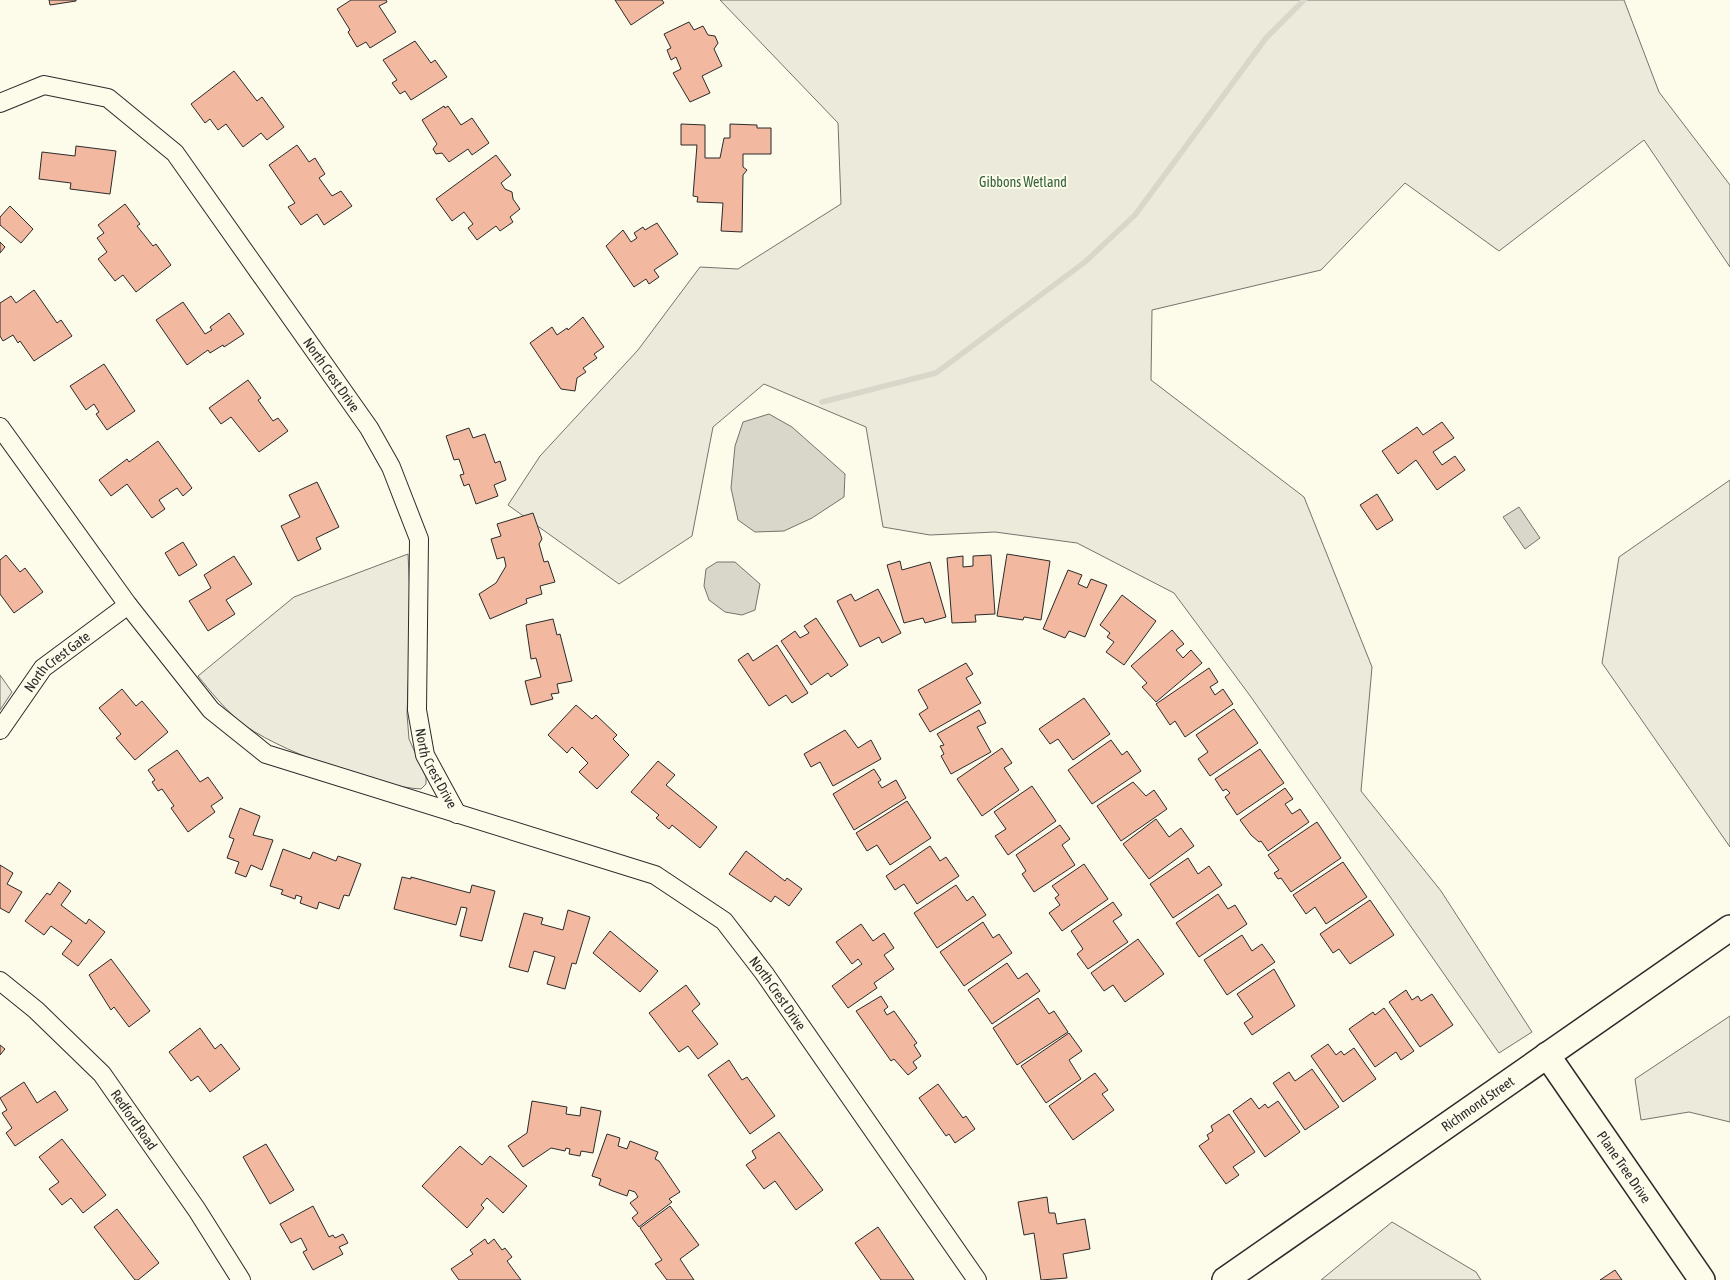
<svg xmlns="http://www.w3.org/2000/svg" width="1730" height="1280" font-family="'Asap Condensed',sans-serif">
<rect width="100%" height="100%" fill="#fdfbea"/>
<path fill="#ecebdb" stroke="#74746e" d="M720,0H1624L1659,92L1730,185V267L1644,140L1499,251L1405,183L1321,270L1152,310L1151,380L1304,497L1372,667L1361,791L1441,891L1532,1032L1499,1053L1251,697L1174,593L1077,543L995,532L930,535L883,527L866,427L764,384L713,427L692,536L619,584L508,505L540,456L638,350L700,267L738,269L841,204L838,123Z
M1730,480V847L1602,663L1619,557Z
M408,554L411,617L407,714L409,739L426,777V784L421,789C377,787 273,749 239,721C224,708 210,691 198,676L294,597Z
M0,675L12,692L0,710Z
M1730,1016V1122L1689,1112L1641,1120L1635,1079Z
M1392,1222L1476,1272L1481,1280H1321Z"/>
<path fill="#d8d7c9" stroke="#74746e" d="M769,414L792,427L845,474L844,497L812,518L784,531L755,532L738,520L731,488L735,446L743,422Z
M1519,507L1540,538L1525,549L1503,517Z
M717,562H735L760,584L755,610L742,615L725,612L709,600L704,586L706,569Z"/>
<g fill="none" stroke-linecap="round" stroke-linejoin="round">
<path stroke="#d8d7c9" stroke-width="5.5" d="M822,402L936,373L1085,262L1135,215L1266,38L1304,0"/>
</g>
<path fill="#f2b8a0" stroke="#2b2b2b" d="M49,0H76V1L50,5Z
M351,0H386L387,2L379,6L396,32L370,48L366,42L357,47L348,32L350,30L337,9Z
M615,0H662L664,3L631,25Z
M689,22L694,30L703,26L708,35L715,36L718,43L714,49L722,66L702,76L710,93L690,102L673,73L681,69L676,57L671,60L667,50L671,48L664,34Z
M415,41L431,63L435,60L447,77L411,100L405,91L400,94L392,83L397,80L383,60Z
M234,71L257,101L262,97L284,127L267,140L261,133L243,147L226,124L218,130L210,119L205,123L191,104Z
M444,106L445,108L448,106L461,125L472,118L489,143L472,155L468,149L449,162L442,153L436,154L433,149L437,144L422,120Z
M681,124L705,125V158H720L724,138H730V124L757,125V128H771V154H743V167L747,170L743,175L742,232L721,231L723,203L697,202L698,197L693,196L697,145H681Z
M297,145L309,162L315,158L325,174L319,178L332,196L341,191L352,206L324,225L317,214L301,225L288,207L295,203L269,165Z
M76,146L116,151L110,194L70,189L71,183L39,179L42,152L75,156Z
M496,155L511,175L501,183L505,189L512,192L513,199L520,209L510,217L513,222L500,231L496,226L477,240L468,228L473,224L464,212L452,221L436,199Z
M125,204L140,224L137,226L153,246L156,244L171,265L136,292L123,275L115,281L98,259L107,252L97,238L104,233L98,225Z
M10,206L33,229L21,243L0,225V217Z
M657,223L678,254L654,270L659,277L649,284L646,279L634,287L606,246L623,230L631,242L637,238L634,233L643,227L645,230Z
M0,242L5,247L0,253Z
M34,290L57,323L61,320L72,336L34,361L20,341L18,343L13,335L3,341L0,336V303L11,296L16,303Z
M183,302L205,334L212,330L210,327L229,313L244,334L224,347L223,345L210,353L208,350L187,365L156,320Z
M583,317L604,347L594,354L597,358L583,368L586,372L577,378L575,391L561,389L530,343L552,327L557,335L567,328L568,330Z
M104,364L135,411L107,430L96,414L99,412L94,404L86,410L70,386Z
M248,380L261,398L258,400L273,421L278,418L288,431L259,452L231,417L221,424L209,408Z
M1442,422L1454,438L1433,452L1442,465L1455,456L1465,470L1437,490L1416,460L1398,474L1382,451L1417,427L1423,435Z
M469,428L473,438L485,434L495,463L500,461L506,480L494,485L498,496L476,504L469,484L464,486L460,475L464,474L459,459L454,460L446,436Z
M158,441L192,488L183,496L177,488L159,500L165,509L152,518L127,484L111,496L99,480L127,459L129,462Z
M317,482L339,527L316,538L321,549L298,561L281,526L300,517L289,495Z
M1377,494L1393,520L1377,530L1360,505Z
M533,513L542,539L539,544L544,562L548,561L555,582L540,586L542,594L526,599L527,603L490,619L479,594L496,583L506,566L504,557L497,559L491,539L501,536L497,524Z
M183,542L197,565L179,576L165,553Z
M1007,554L1050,561L1041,620L1024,617L1023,620L997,616Z
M6,555L20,572L25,568L43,592L14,613L0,594V560Z
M991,555L995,614L975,615L976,622L952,623L947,558L963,556V567L973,566V556Z
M234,556L252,584L226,600L235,614L208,631L189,601L211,588L204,575Z
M900,561L902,570L930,562L946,617L925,623L923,618L904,623L887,565Z
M1068,570L1082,575L1078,584L1087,588L1091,579L1107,585L1085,637L1069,631L1065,638L1043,629Z
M878,589L901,633L882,643L879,637L860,647L837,601L851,594L855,601Z
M1122,595L1156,621L1124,665L1106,652L1114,642L1107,637L1110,633L1100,625Z
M816,618L848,665L831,677L828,673L811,685L781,641L795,631L800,638L809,633L804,626Z
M553,619L557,635L560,634L572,681L557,684L559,693L551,694L553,699L531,705L525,681L541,677L536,658L531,659L526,625Z
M1172,630L1184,644L1176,650L1183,658L1191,650L1202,663L1156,702L1142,687L1147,683L1131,666Z
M777,645L808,693L792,703L786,695L769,706L738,660L748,653L753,661Z
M966,663L973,674L966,678L981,703L930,732L919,714L928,708L918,690Z
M1209,668L1218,682L1210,687L1215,695L1223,689L1233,704L1185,737L1175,721L1170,725L1156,704Z
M122,689L136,706L142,701L168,732L135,760L116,738L121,734L99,708Z
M1084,698L1110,734L1073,760L1058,739L1050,744L1039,729Z
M576,705L592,719L596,715L617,735L613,739L629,755L597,789L579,772L588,763L572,747L567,753L548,735Z
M1234,709L1258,743L1210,776L1198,759L1208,752L1196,735Z
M979,710L986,723L977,727L991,752L951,774L941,756L944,754L940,746L944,745L937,734Z
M845,730L858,748L871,740L881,759L833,786L820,762L811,767L804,754Z
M1111,740L1122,755L1127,751L1141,771L1092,804L1068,770Z
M1002,748L1012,763L1004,768L1019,790L982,816L957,779Z
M1260,749L1284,783L1237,815L1225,797L1230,793L1226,789L1223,791L1215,779Z
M177,750L200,782L208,777L223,798L211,806L215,812L188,832L171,808L174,806L162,789L158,791L152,782L155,780L148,770Z
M658,761L675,775L666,785L717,827L700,848L672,825L669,829L656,818L659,815L631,792Z
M874,769L881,780L878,782L882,788L896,780L906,798L854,830L833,794Z
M1133,782L1146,796L1154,790L1167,809L1121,841L1097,806Z
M1032,786L1056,821L1008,855L995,836L1006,829L994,812Z
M1285,788L1293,799L1285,804L1292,814L1300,809L1309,822L1268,851L1261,841L1259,842L1251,835L1240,820Z
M907,801L931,838L890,865L877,845L867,851L856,833Z
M240,808L260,816L253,835L273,840L262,870L251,865L246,877L235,873L239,862L227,858L234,839L229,837Z
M1156,819L1169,837L1181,828L1194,846L1149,879L1123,844Z
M1317,822L1341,858L1291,892L1281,878L1278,879L1274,873L1279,870L1268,855Z
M1060,825L1070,839L1062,845L1075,865L1034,892L1022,874L1026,871L1016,855Z
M930,846L940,861L946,857L959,876L917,904L904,884L895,890L886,876Z
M283,849L310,859L313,852L336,861L338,856L361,864L349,896L344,895L339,909L319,902L317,909L300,903L302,897L296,895L295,899L281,894L283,890L270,886Z
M746,851L785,881L787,878L802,889L789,906L775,896L771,902L729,874Z
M1188,858L1198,874L1209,866L1222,885L1173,918L1150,884Z
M1343,862L1367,897L1326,924L1315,907L1306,914L1293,895Z
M1084,864L1108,899L1062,931L1049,913L1060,905L1055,898L1059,895L1052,886Z
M0,865L13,873L7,884L22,892L9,913L0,908Z
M402,877L411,879V877L470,893L472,885L495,891L482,941L460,936L467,908L461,907L456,925L394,909Z
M59,882L71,891L61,905L86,924L89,919L105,932L78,966L62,954L72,941L51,926L44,935L25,921L47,893L50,895Z
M956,885L967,901L973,896L986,915L937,948L914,913Z
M1218,894L1228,909L1235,905L1247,924L1199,957L1176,923Z
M1370,900L1394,935L1350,964L1339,949L1333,953L1320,934Z
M1113,902L1122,915L1113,921L1128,942L1088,969L1077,954L1083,949L1071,931Z
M568,910L590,917L576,964L572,963L565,989L547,984L555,957L534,951L528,972L509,967L524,913L543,918L541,924L563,930Z
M983,922L993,938L999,934L1012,953L964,986L940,952Z
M861,924L873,941L884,933L894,948L884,955L894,969L874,983L877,988L848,1008L832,986L862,964L858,959L852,964L836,942Z
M610,931L658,971L640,992L593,953Z
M1242,935L1252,951L1262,944L1275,962L1227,995L1204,960Z
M1138,939L1164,974L1125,1002L1113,985L1104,991L1091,973Z
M111,959L150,1011L129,1027L114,1007L111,1010L89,975Z
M1007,963L1018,979L1027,973L1040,991L992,1024L968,990Z
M1274,969L1295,1006L1252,1035L1244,1023L1253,1017L1237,994Z
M686,985L700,1004L692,1011L718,1044L698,1059L688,1046L679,1052L649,1013Z
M1406,990L1412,1000L1418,996L1421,1001L1432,994L1453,1025L1420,1047L1389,1002Z
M881,996L888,1007L884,1010L887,1015L894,1011L917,1043L914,1045L921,1056L913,1062L917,1068L908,1075L894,1059L891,1061L856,1011Z
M1038,998L1049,1014L1054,1011L1068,1032L1017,1065L993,1028Z
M1384,1008L1414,1051L1401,1060L1396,1052L1375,1067L1349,1029L1373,1012L1375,1015Z
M200,1028L215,1049L221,1044L240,1069L210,1092L198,1076L191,1081L169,1052Z
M1069,1033L1082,1051L1069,1060L1081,1079L1046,1103L1021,1066Z
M1328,1044L1336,1055L1341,1051L1344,1055L1354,1048L1376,1079L1343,1102L1311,1056Z
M0,1045L5,1049L0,1055Z
M729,1060L742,1080L747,1077L775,1116L750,1134L708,1075Z
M1312,1069L1339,1107L1305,1130L1273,1083L1289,1072L1295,1081Z
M1095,1073L1108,1090L1102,1094L1114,1110L1073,1140L1049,1106Z
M24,1082L37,1103L55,1091L68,1110L15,1146L6,1133L12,1128L2,1113L7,1110L0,1098Z
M938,1084L963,1118L966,1116L975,1129L955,1143L949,1134L946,1136L919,1098Z
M1251,1098L1259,1109L1265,1104L1268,1108L1278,1101L1300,1132L1265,1157L1233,1111Z
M532,1101L567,1107L566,1114L580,1116L581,1107L601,1111L593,1153L581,1151L580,1156L569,1154L570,1149L566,1148L565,1151L551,1148L523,1167L508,1146L527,1133Z
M1229,1114L1255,1152L1233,1167L1239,1175L1226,1184L1199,1146L1209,1139L1207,1135L1213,1131L1211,1126Z
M779,1132L823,1190L796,1210L775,1181L764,1189L746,1165L756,1158L752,1151Z
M607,1134L620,1138L618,1146L627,1149L630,1141L658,1152L655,1159L659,1161L680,1192L669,1199L672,1202L639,1227L632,1218L638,1213L630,1203L638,1197L635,1192L629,1190L627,1196L613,1191L599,1185L601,1179L592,1176Z
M62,1139L106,1195L83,1213L71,1198L62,1205L49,1189L59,1182L39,1157Z
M266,1144L294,1190L270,1204L243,1157Z
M460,1146L482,1165L490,1156L527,1186L503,1213L487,1198L481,1205L484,1208L467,1228L422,1186Z
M1047,1197L1049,1213H1055L1057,1224L1085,1219L1090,1249L1063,1254L1067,1278L1041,1280L1034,1233L1024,1235L1018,1202Z
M313,1206L329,1237L333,1235L335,1238L343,1234L348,1243L339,1247L343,1254L313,1270L303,1252L307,1250L301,1238L291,1243L280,1224Z
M670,1206L699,1245L680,1259L694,1280H667L655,1264L662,1260L640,1228Z
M117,1209L159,1263L138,1280H135L94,1227Z
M878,1227L914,1280H881L855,1243Z
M485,1239L488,1244L494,1239L502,1250L505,1248L512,1257L507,1261L521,1280H459L451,1269L473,1254L470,1250Z
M1615,1270L1622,1280H1600Z"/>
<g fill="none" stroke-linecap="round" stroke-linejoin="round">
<g stroke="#2b2b2b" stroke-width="20">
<g id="street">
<path id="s1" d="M0,103L44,85L108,98L175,153L369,428L391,467L419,539L417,710L425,755L457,814"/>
<path id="s2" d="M0,427L128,605L211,710L266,754L655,875L724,921L764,973L977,1280"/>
<path id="s3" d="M0,730L43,668L128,605"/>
<path id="s4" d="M0,981L36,1010L102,1074L197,1210L241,1280"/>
</g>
</g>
<g stroke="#2b2b2b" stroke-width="28">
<g id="secondary">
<path id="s5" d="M1547,1055L1702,1280"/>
<path id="s6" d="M1225,1280L1730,928"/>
</g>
</g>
<use href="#street" stroke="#fdfbea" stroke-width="18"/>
<use href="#secondary" stroke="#fdfbea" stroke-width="25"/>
</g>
<g text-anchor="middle" stroke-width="4" stroke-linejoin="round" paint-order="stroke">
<g font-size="14" fill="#34623c" stroke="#fdfbea">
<text x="1023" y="187">Gibbons Wetland</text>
</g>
<g font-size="14" fill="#2b2b2b" stroke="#fdfbea">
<text dy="5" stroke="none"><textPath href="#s1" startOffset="471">North Crest Drive</textPath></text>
<text dy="5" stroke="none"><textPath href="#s3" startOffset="90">North Crest Gate</textPath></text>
<text dy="5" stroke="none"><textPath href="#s1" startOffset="891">North Crest Drive</textPath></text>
<text dy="5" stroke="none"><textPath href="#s2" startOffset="1004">North Crest Drive</textPath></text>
<text dy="5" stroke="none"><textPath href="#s6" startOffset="308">Richmond Street</textPath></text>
<text dy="5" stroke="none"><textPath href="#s4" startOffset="194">Redford Road</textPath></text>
<text dy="5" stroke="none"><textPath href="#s5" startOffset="136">Plane Tree Drive</textPath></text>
</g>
</g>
</svg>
